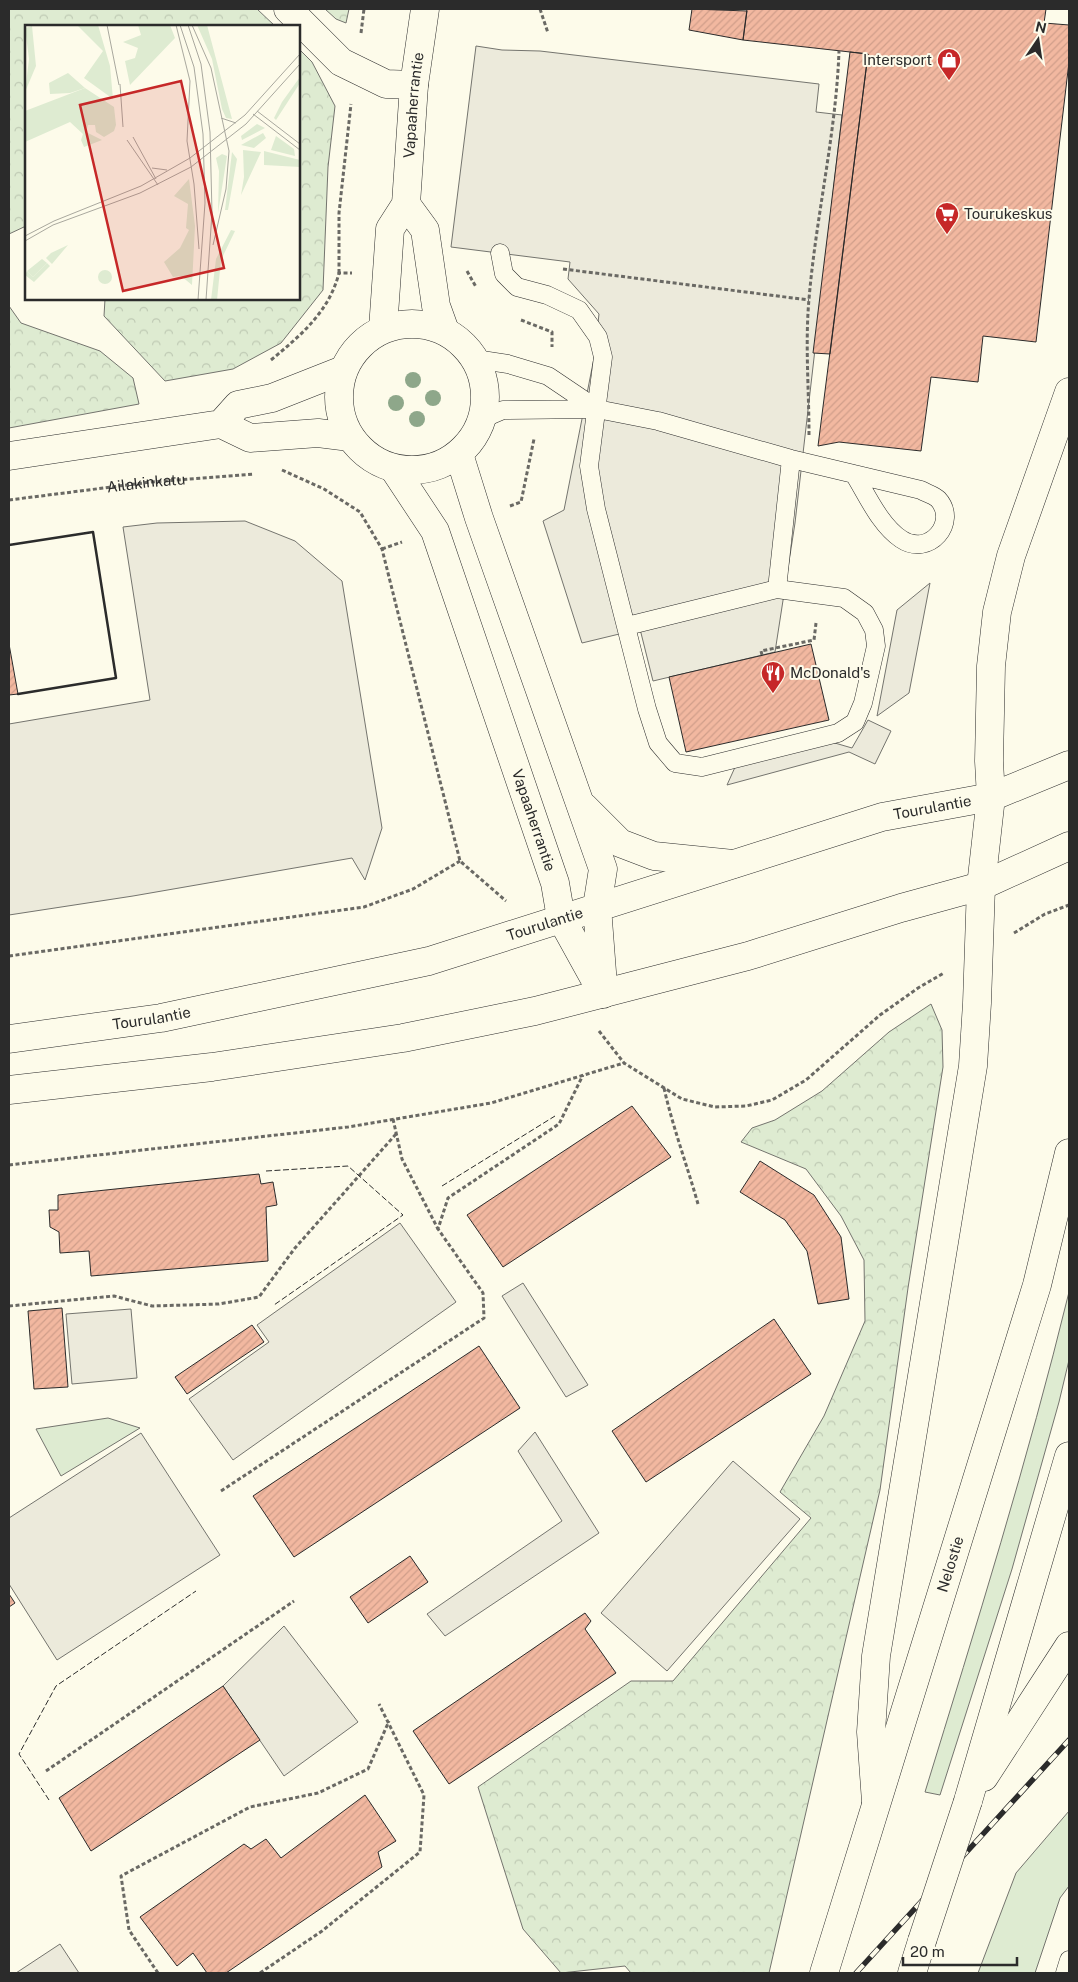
<svg xmlns="http://www.w3.org/2000/svg" width="1078" height="1982" font-family="'Public Sans',sans-serif">
<defs>
<pattern id="forest-crowns" width="20" height="18" patternUnits="userSpaceOnUse" patternTransform="scale(1.25)"><rect width="20" height="18" fill="#deebd1"/><path d="M2 6a3 3 0 1 1 6 0M12 15a3 3 0 1 1 6 0" fill="none" stroke="#bfcab4"/></pattern>
<pattern id="building-hatch" width="6" height="6" patternUnits="userSpaceOnUse" patternTransform="scale(1.25)"><rect width="6" height="6" fill="#f2b8a0"/><path d="M-1 1l2-2M0 6l6-6M5 7l2-2" fill="none" stroke="#d09e8a"/></pattern>
</defs>
<rect width="100%" height="100%" fill="#fdfbea"/>
<path fill="#deebd1" stroke="#74746e" d="M1069,1292V1360L1059,1402L1012,1569L940,1795L925,1792C976,1626 1028,1460 1069,1292Z
M108,1418L140,1428L61,1476L36,1429Z
M1069,1811V1886L1060,1898L1035,1973H978L1016,1873Z"/>
<path fill="url(#forest-crowns)" stroke="#74746e" d="M9,9H257L275,26H26V226L9,234Z
M325,9H349L346,23L336,19Z
M299,49L312,62L335,106L328,167L323,290L281,343L233,369L165,381L104,316L105,299H299Z
M9,306L21,323L100,351L133,378L139,404L9,428Z
M931,1004L942,1030L943,1067L908,1288L880,1490L769,1973H631L625,1966L561,1973L523,1929L478,1787L631,1681H673L811,1518L780,1492L824,1416L865,1321L864,1260L841,1216L806,1169L741,1142L752,1128L775,1120L822,1091L889,1032Z"/>
<path fill="#eceadb" stroke="#74746e" d="M476,46L502,50L540,51L819,84L816,112L842,115L795,523L775,652L653,681L640,629L582,643L543,521L564,510L594,358L599,314L568,279L570,262L451,247Z
M245,521L295,541L342,581L382,828L365,880L352,858L133,896L9,915V724L150,700L123,527L157,523Z
M930,583L909,693L877,716L897,610Z
M868,720L891,731L875,764L849,752L727,785L736,765L828,741L852,748Z
M400,1223L456,1302L233,1460L189,1399L269,1342L257,1325Z
M523,1283L588,1385L566,1397L502,1296Z
M131,1309L137,1378L72,1384L66,1314Z
M535,1432L599,1533L445,1636L427,1614L562,1521L518,1451Z
M141,1433L220,1555L57,1660L9,1584V1518Z
M733,1461L800,1519L667,1671L601,1613Z
M284,1626L358,1722L284,1776L223,1686Z
M60,1944L79,1973H16Z"/>
<path fill="url(#building-hatch)" stroke="#2b2b2b" d="M692,9L747,11L743,40L689,30Z
M747,9H1046L1044,23L1069,25V62L1036,342L983,336L978,382L931,377L921,451L839,442L818,446L868,54L743,40Z
M850,52L868,54L830,354L813,353Z
M9,644L18,694L9,695Z
M811,644L829,720L686,752L669,677Z
M632,1106L671,1157L503,1267L467,1215Z
M760,1161L814,1195L841,1237L849,1299L818,1304L807,1251L785,1220L740,1192Z
M259,1174L261,1184L273,1182L277,1205L266,1207L268,1261L91,1276L89,1251L60,1253L59,1232L50,1227L49,1210H58V1195Z
M62,1308L68,1387L34,1389L28,1311Z
M774,1319L811,1374L646,1482L612,1431Z
M252,1325L264,1342L187,1394L175,1377Z
M479,1346L520,1408L294,1557L253,1496Z
M410,1556L428,1582L368,1623L350,1597Z
M9,1594L15,1603L9,1607Z
M585,1613L591,1621L585,1629L616,1673L449,1784L413,1731Z
M223,1686L260,1740L91,1851L59,1798Z
M365,1795L396,1841L378,1852L382,1867L226,1973H207L193,1953L177,1966L140,1917L244,1844L251,1849L266,1839L281,1858Z"/>
<g fill="none" stroke-linecap="round" stroke-linejoin="round">
<g stroke="#2b2b2b" stroke-width="19">
<path id="service" d="M500,253L504,274L517,287L547,295L579,310L598,337L603,357L589,466L596,509L647,709L658,743L675,763L702,767L838,733L855,722L863,703L876,646L874,630L865,613L844,598L777,589L627,626
M475,359L508,364L548,376L597,409
M482,419L503,410L597,409L658,421L791,459L921,490C926,493 934,495 938,499C959,522 929,558 901,539C880,525 867,495 854,474
M777,589L791,459
M1065,1973L1069,1960"/>
</g>
<g stroke="#2b2b2b" stroke-width="29">
<path id="minor" d="M288,9L341,62L386,84L414,85
M221,424L238,405L272,398L343,370
M9,456L221,424L250,438L318,433L350,437"/>
</g>
<g stroke="#2b2b2b" stroke-width="29">
<g id="tertiary">
<path d="M406,204L425,230L436,306L445,331"/>
<circle cx="412" cy="397" r="73"/>
<path id="s2" d="M383,329L390,229L406,204L414,85L425,9"/>
<path d="M459,454L479,518L603,869L597,907L603,985"/>
<path id="s3" d="M394,469L435,531L555,883L561,918L603,994"/>
<path d="M584,807L620,843L654,856L733,864"/>
</g>
</g>
<g stroke="#2b2b2b" stroke-width="29">
<g id="secondary">
<path id="s4" d="M9,1039L161,1018L429,961L882,817L991,797L1069,765"/>
<path d="M9,1090L212,1067L403,1038L535,1011L748,956L901,908L981,886L1069,846"/>
</g>
</g>
<g stroke="#2b2b2b" stroke-width="29">
<g id="trunk">
<path d="M984,1777L1069,1646"/>
<path d="M968,1801L1069,1456"/>
<path d="M876,1802L871,1732L876,1656L973,1066L977,1003L981,886L991,797L989,761L991,666L997,612L1011,556L1069,392"/>
<path id="s5" d="M824,1973L1037,1285L1069,1153"/>
<path d="M912,1973L922,1941"/>
</g>
</g>
<g stroke="#6a6964" stroke-width="3" stroke-dasharray="4 2.5" stroke-linecap="butt">
<path d="M540,9L548,33"/>
<path d="M361,33L364,9"/>
<path d="M563,269L809,300"/>
<path d="M467,271L476,287"/>
<path d="M339,273V213L351,104"/>
<path d="M521,320L552,332V347"/>
<path d="M271,360C301,335 329,312 339,273H352"/>
<path d="M809,435C809,390 805,343 809,299C816,216 836,134 839,51"/>
<path d="M282,470L324,489L360,512L382,549L460,861L506,901"/>
<path id="s1" d="M9,500L151,482L254,474"/>
<path d="M510,506L521,502L534,439"/>
<path d="M382,549L402,542"/>
<path d="M762,655L761,651L814,640L816,623"/>
<path d="M1014,933L1045,914L1069,905"/>
<path d="M9,956L364,907L413,889L460,861"/>
<path d="M599,1031L624,1063L682,1099L715,1107L746,1106L772,1100L806,1080L880,1015L918,988L944,973"/>
<path d="M664,1088C673,1128 687,1165 698,1204"/>
<path d="M393,1119L402,1159L438,1229"/>
<path d="M9,1165L348,1127L491,1103L624,1063"/>
<path d="M9,1306L114,1296L152,1306L219,1304L259,1297L295,1248L396,1134"/>
<path d="M221,1491L484,1318L483,1293L438,1229L448,1198L559,1124L583,1075"/>
<path d="M46,1771L294,1601"/>
<path d="M158,1973L129,1930L121,1876L250,1807L318,1793L368,1769L389,1721"/>
<path d="M260,1973L322,1931L420,1852L424,1795L379,1704"/>
</g>
<use href="#service" stroke="#fdfbea" stroke-width="18"/>
<use href="#minor" stroke="#fdfbea" stroke-width="28"/>
<use href="#tertiary" stroke="#fdfbea" stroke-width="28"/>
<use href="#secondary" stroke="#fdfbea" stroke-width="28"/>
<use href="#trunk" stroke="#fdfbea" stroke-width="28"/>
<g stroke="#2b2b2b" stroke-width="5.5">
<path id="rail" d="M856,1973L1069,1740"/>
</g>
<use href="#rail" stroke="#fdfbea" stroke-width="4" stroke-dasharray="11" stroke-linecap="butt"/>
<g stroke="#2b2b2b" stroke-width="29" stroke-linecap="butt">
<path id="trunk-bridge" d="M922,1941L968,1801"/>
</g>
<use href="#trunk-bridge" stroke="#fdfbea" stroke-width="28"/>
<path stroke="#2b2b2b" stroke-width="1" stroke-dasharray="6 2.5" stroke-linecap="butt" d="M266,1171L348,1166L403,1215L274,1305
M442,1186L555,1116
M49,1800L19,1754L56,1686L196,1591"/>
<path stroke="#2b2b2b" stroke-width="2.5" d="M9,545L93,532L116,678L18,694"/>
</g>
<g fill="#8ea78a">
<circle cx="413" cy="380" r="8"/>
<circle cx="433" cy="398" r="8"/>
<circle cx="396" cy="403" r="8"/>
<circle cx="417" cy="419" r="8"/>
</g>
<defs>
<g id="shop-pin" transform="scale(1.25)"><path d="M0 17L-7.5 6A9.5 9.5 0 1 1 7.5 6Z" fill="#c62828" stroke="#fdfbea"/><path d="M-5-2.5h2.3a2.7 3.5 0 0 1 5.4 0H5L5.5 6h-11ZM-1.5-2.5h3a1.5 2.3 0 0 0-3 0Z" fill="#fff"/></g>
<g id="supermarket-pin" transform="scale(1.25)"><path d="M0 17L-7.5 6A9.5 9.5 0 1 1 7.5 6Z" fill="#c62828" stroke="#fdfbea"/><path d="M-6-5.5h2.5l.6 2H6L4.5 2H-2.5L-4.4-4H-6ZM-1.5 3.2a1.3 1.3 0 1 0 .1 0ZM3 3.2a1.3 1.3 0 1 0 .1 0Z" fill="#fff"/></g>
<g id="restaurant-pin" transform="scale(1.25)"><path d="M0 17L-7.5 6A9.5 9.5 0 1 1 7.5 6Z" fill="#c62828" stroke="#fdfbea"/><path d="M-5-6h1v4h1v-4h1v4h1v-4h1v5L-1.5 .5V6h-2V.5L-5-1ZM5-6V6H3V1.5H1.5Q1.5-4 5-6Z" fill="#fff"/></g>
</defs>
<g fill-rule="evenodd">
<use href="#shop-pin" x="949" y="60"/>
<use href="#supermarket-pin" x="947" y="214"/>
<use href="#restaurant-pin" x="773" y="673"/>
</g>
<g text-anchor="middle" stroke-width="4" stroke-linejoin="round" paint-order="stroke">
<g font-size="15" fill="#2b2b2b" stroke="#fdfbea" text-anchor="start">
<text x="932" y="65" text-anchor="end">Intersport</text>
<text x="964" y="219">Tourukeskus</text>
<text x="790" y="678">McDonald's</text>
</g>
<g font-size="15" fill="#2b2b2b" stroke="#fdfbea">
<text dy="5" stroke="none"><textPath href="#s2" startOffset="229">Vapaaherrantie</textPath></text>
<text dy="5" stroke="none"><textPath href="#s1" startOffset="138">Ailakinkatu</textPath></text>
<text dy="5" stroke="none"><textPath href="#s4" startOffset="954">Tourulantie</textPath></text>
<text dy="5" stroke="none"><textPath href="#s3" startOffset="380">Vapaaherrantie</textPath></text>
<text dy="5" stroke="none"><textPath href="#s4" startOffset="549">Tourulantie</textPath></text>
<text dy="5" stroke="none"><textPath href="#s4" startOffset="144">Tourulantie</textPath></text>
<text dy="5" stroke="none"><textPath href="#s5" startOffset="428">Nelostie</textPath></text>
</g>
</g>
<g transform="translate(25 25)">
<rect width="275" height="275" fill="#fdfbea"/>
<path d="M275,52V58L251,95L249,93L257,77ZM232,99L240,103L217,115L216,111ZM218,125L236,127L216,170L219,152ZM239,126L275,135V142L239,140ZM206,205L210,206L196,235L192,275H186L191,234ZM43,220L27,239L21,233L26,228ZM22,238L25,241L9,257L0,250L2,246L8,252Z" fill="#deebd1"/>
<path d="M52,0H73L85,41L88,74L59,53L78,26ZM113,0H145L150,13L105,60L100,36L110,33L113,23L98,17L116,10ZM172,0H182L207,94L201,93L197,84L187,34ZM60,63L89,82L91,100L89,106L79,112L71,107L70,100H63L61,107L77,115L59,122L56,115L58,109L45,97L0,117V86ZM238,108L241,113L229,123L216,120ZM251,111L269,124L270,131L246,125ZM207,127L212,134L203,185H200ZM197,129L202,131L193,188L194,146L191,133ZM164,154L170,201L167,260L156,251L148,252L139,237L155,223L164,205L161,203L163,179L149,171Z" fill="#deebd1"/>
<path d="M7,1L11,41L0,67L4,34L0,3ZM43,48L60,63L45,68L25,69L24,58ZM17,234L22,238L8,252L2,246ZM73 252a7 7 0 1 1 14 0a7 7 0 1 1-14 0Z" fill="#deebd1"/>
<path fill="none" stroke="#a9a89e" stroke-width="1" d="M82,0L94,60M151,0L165,56L162,116L169,159L174,224M155,0L169,42L178,109L180,178L173,275M163,0L176,39L185,107L187,188L181,275M167,0L186,43L204,126L201,164L188,220M95,59L98,102M232,86L275,119M228,89L275,125M196,93L211,98M108,112L131,154M102,115L133,160M127,143L142,145M0,211L29,196L116,161L165,133L220,90L275,29M0,216L28,200L115,168L166,142L221,99L275,39"/>
<path fill="#c62828" fill-opacity="0.15" stroke="#c62828" stroke-width="2.5" d="M156,56L199,243L98,266L55,80Z"/>
<rect width="275" height="275" fill="none" stroke="#2b2b2b" stroke-width="2.5"/>
</g>
<rect width="1078" height="1982" fill="none" stroke="#2b2b2b" stroke-width="20"/>
<g transform="translate(1038 40) rotate(13)" stroke="#fdfbea" stroke-width="4" paint-order="stroke">
<path d="M0-4L9 19L0 12L-9 19Z" fill="#2b2b2b"/>
<text y="-8" font-size="14" font-weight="bold" text-anchor="middle" fill="#2b2b2b">N</text>
</g>
<path d="M903 1957v8h114v-8" fill="none" stroke="#2b2b2b" stroke-width="2.5"/>
<text x="910" y="1957" font-size="15" fill="#2b2b2b" stroke="#fdfbea" stroke-width="4" paint-order="stroke">20 m</text>
</svg>
